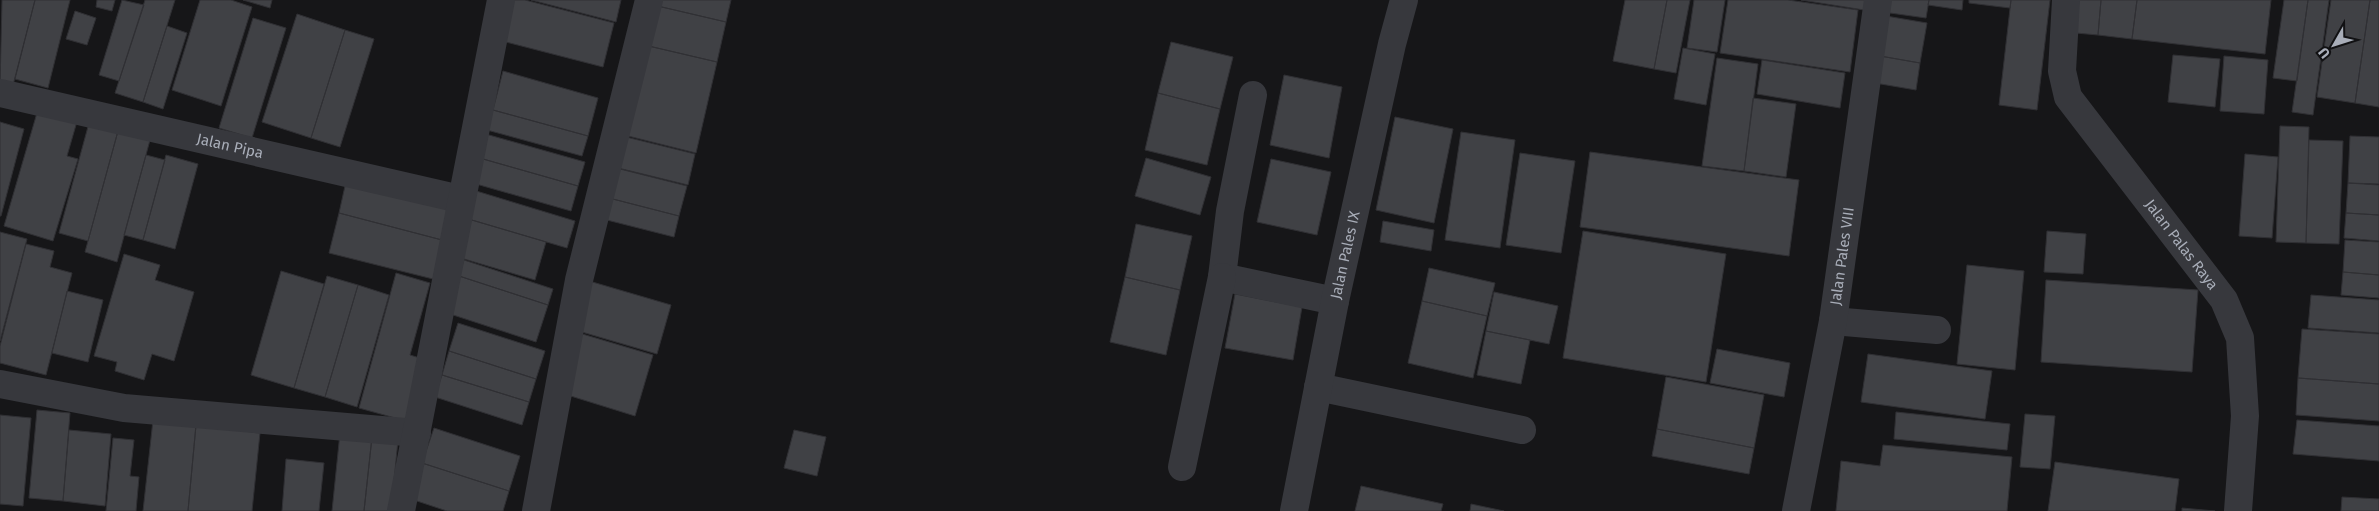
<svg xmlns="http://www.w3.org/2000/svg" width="2379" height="511" font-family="'Fira Sans',sans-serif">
<rect width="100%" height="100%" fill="#161618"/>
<path fill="#404145" stroke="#303034" d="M2,0H35L12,89L0,86Z
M35,0H70L48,88L15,79Z
M97,0H115L112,11L96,7Z
M122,0L144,5L119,81L99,75Z
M145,0H175L143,102L115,93Z
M200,0H231L252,7L221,106L172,90Z
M243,0H272L270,8Z
M512,0H525L614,23L603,67L502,41Z
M531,0H621L616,22Z
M650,0H731L726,22L649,4Z
M1625,0H1667L1654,69L1613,61Z
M1667,0H1690L1676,73L1654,69Z
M1694,0H1725L1717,52L1687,48Z
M1728,0H1788L1858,10L1850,72L1720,53Z
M1801,0H1865L1864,10Z
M1884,0H1929L1926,18L1883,12Z
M1929,0H1963L1962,10L1928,5Z
M1969,0H2011L2010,8L1969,3Z
M2011,0H2050L2037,110L1999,105Z
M2079,0H2101L2098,35L2076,33Z
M2101,0H2137L2132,39L2098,35Z
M2137,0H2271L2265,54L2132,39Z
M2284,0H2308L2297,81L2273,78Z
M2308,0H2329L2313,115L2292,112Z
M2331,0H2370L2355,103L2317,97Z
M2370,0H2379V107L2355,103Z
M649,4L726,22L717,62L640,44Z
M75,11L96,18L87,45L66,39Z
M297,14L345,30L311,138L262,122Z
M1886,16L1927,23L1920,63L1880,56Z
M253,18L286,28L252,138L219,128Z
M167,26L187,33L163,109L143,102Z
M345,30L374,39L340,147L311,138Z
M1171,42L1233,57L1220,109L1158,93Z
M640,44L717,62L696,153L620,134Z
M1683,48L1715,54L1706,105L1674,99Z
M2173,55L2220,59L2215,107L2168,102Z
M1880,56L1920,63L1916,90L1875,83Z
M2224,56L2268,60L2264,114L2220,111Z
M1717,58L1758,64L1744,171L1702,166Z
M1762,60L1845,73L1840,108L1757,94Z
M503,71L598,98L588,136L493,110Z
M1284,75L1342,87L1329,158L1270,145Z
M1158,93L1220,109L1207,165L1145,150Z
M1753,98L1796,104L1786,177L1744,171Z
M39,106L78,118L67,156L78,159L53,241L4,226Z
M493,110L588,136L582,156L487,130Z
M1395,117L1453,129L1434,223L1376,210Z
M0,122L24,129L1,216H0Z
M89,123L118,131L88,241L59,233Z
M2280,126L2309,127L2306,243L2276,242Z
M118,131L150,140L117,262L85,252Z
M1461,132L1515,140L1500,248L1445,240Z
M482,133L585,162L578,186L476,157Z
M618,135L695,154L688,185L610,166Z
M2350,136L2379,137V184L2348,183Z
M2309,140L2343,141L2339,244L2306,243Z
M1590,152L1799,180L1789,256L1580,227Z
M1520,153L1575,161L1561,253L1506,245Z
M2245,154L2278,157L2272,238L2239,236Z
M146,155L165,160L143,240L124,235Z
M166,155L198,164L175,249L143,240Z
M476,157L578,186L571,211L469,182Z
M1146,158L1211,177L1200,215L1135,196Z
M1271,159L1331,172L1317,235L1257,222Z
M612,167L687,186L679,216L605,197Z
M347,177L451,204L442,240L339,213Z
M2348,183L2379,185V215L2346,213Z
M473,190L575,221L567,248L465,218Z
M605,197L679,216L674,237L599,218Z
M339,213L442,240L433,279L329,253Z
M2346,213L2379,215V241L2344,238Z
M465,218L546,242L535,280L454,256Z
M1383,221L1434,230L1431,251L1380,242Z
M1136,224L1192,236L1180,290L1125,277Z
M1583,231L1726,254L1706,382L1563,358Z
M2047,231L2086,234L2083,274L2044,272Z
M0,232L27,239L0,341Z
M2345,240L2379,242V275L2343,272Z
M26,244L54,251L50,267L72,273L46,375L0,363V346Z
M124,254L160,265L155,280L194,292L174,361L152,354L144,380L115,371L117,362L94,356Z
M464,260L553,289L548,305L459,276Z
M1967,265L2024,271L2015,370L1957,364Z
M1429,268L1495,283L1487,316L1422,301Z
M281,271L324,284L294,388L251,375Z
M2343,272L2379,275V298L2341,295Z
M396,273L430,283L410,355L423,359L406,421L359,408Z
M327,276L358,285L325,397L294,388Z
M459,276L548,305L536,342L447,313Z
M1125,277L1180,290L1166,355L1110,342Z
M2046,280L2198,290L2192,372L2041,362Z
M589,281L671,305L657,354L575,330Z
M358,285L389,295L357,407L325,397Z
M67,291L103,300L88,362L52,353Z
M1494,292L1558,306L1549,344L1486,331Z
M1235,294L1302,307L1293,360L1225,348Z
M2311,295L2379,300V333L2308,328Z
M1422,301L1487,316L1473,378L1408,363Z
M458,323L545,351L536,379L449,351Z
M2302,329L2379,334V384L2298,378Z
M1486,331L1530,340L1521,384L1477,375Z
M579,333L653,355L635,416L561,393Z
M1717,349L1790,363L1784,397L1710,383Z
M449,351L536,379L529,402L442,375Z
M1868,354L1992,371L1985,419L1861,402Z
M442,375L529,402L522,425L435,397Z
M1666,377L1764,395L1754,448L1657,429Z
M2298,378L2379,384V421L2296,415Z
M37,410L70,413L63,501L29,498Z
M1896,412L2010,424L2007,450L1894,439Z
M2025,414L2055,416L2050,469L2020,467Z
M0,415L31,418L23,506L0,504Z
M153,420L196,425L188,511H143Z
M2297,420L2379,426V461L2293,454Z
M196,425L260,433L252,511H188Z
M434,428L520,456L509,491L422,463Z
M1657,429L1754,448L1749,474L1652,456Z
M69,430L111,434L105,506L63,501Z
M794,430L826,437L817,476L784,468Z
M340,433L372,437L364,511H332Z
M372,437L398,440L391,511H364Z
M113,438L134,440L130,476L139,477L136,511H106Z
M1883,445L2012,457L2007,511H1836L1841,461L1880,466Z
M286,459L324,463L319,511H282Z
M2055,462L2179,479L2175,511H2048Z
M422,463L509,491L503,511H447L411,499Z
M1361,486L1443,504L1441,511H1355Z
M2342,497L2379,499V511H2341Z
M1471,504L1504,511H1470Z
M2182,508L2215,511H2182Z"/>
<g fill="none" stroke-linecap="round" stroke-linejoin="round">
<g stroke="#37383d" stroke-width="28">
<path id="s1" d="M2066,0L2062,71L2068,97L2224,300L2240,338L2245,416L2238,511"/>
<path id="s2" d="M0,93L460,199"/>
<path d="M1253,95L1230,211L1222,277L1335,301"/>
<path d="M1833,321L1937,330"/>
<path d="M0,384L124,408L417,433"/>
<path d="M1318,387L1522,430"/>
<path d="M1182,467L1222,277"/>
<path d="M401,511L501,0"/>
<path d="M536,511L579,280L649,0"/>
<path id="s3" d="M1294,511L1335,301L1392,44L1404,0"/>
<path id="s4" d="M1796,511L1833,321L1878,0"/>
</g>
</g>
<g text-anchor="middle" stroke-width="4" stroke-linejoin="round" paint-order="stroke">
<g font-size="15" fill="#a8adb8" stroke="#111113">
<text dy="5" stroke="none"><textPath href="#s2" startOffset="236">Jalan Pipa</textPath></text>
<text dy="5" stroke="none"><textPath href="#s1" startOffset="284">Jalan Palas Raya</textPath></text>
<text dy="5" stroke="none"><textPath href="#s3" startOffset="261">Jalan Pales IX</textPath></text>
<text dy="5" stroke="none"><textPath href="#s4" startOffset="259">Jalan Pales VIII</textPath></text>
</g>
</g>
<g transform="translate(2334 45) rotate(231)" stroke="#111113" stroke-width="4" paint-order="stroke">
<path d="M0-4L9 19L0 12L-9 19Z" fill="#a8adb8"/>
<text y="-8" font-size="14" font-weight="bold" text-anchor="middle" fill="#a8adb8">U</text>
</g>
</svg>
